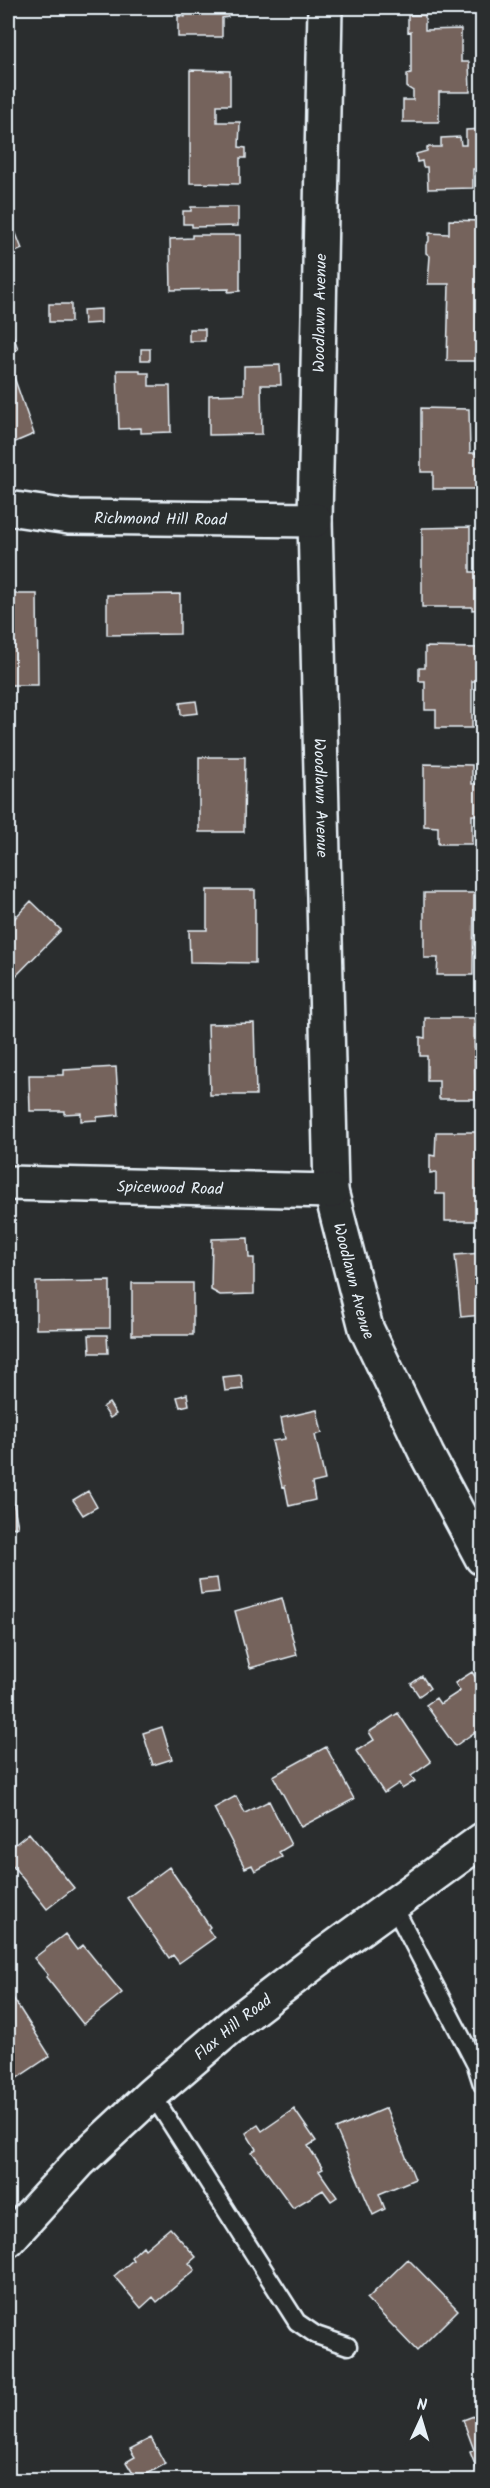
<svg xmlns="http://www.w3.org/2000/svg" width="490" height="2488" font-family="Kalam,sans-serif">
<rect width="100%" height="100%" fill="#2a2d2e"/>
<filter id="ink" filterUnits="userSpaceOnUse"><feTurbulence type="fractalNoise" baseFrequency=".0167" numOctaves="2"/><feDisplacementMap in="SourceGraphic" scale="12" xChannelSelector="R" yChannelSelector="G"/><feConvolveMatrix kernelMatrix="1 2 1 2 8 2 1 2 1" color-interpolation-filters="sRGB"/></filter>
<g filter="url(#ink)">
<path fill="#74635c" stroke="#e8f1f8" stroke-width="1.5" d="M185,8H228V17L222,18V37H178V16L185,17Z
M408,15H425V30L461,29V62H469L470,92H439V122H403V100H413V91L407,87V74L411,73V31L408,32Z
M190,70L230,71V105H217V122H240L239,147L246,148V158H240V184L190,183Z
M482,129V169H473V188L428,189L427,167H423L422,161L417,162L416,154L427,151V147H441V138L460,137L461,145H466V130Z
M191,207H238V226L192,227V224H183V211H191Z
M8,213L22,249L8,255Z
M449,220L482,221V361H447L449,284H428L430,256L426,253V245L429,241V233L449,234Z
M192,235H240V291L228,292L229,289L171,290L170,239L192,238Z
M49,304H71V322H49Z
M101,309V323L84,324L83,310Z
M8,321L18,349L8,354Z
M189,329H205V341H189Z
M141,349H150V360H141Z
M8,360L34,434L8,445Z
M280,365L281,385H261L262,434L209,435V395L244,394V366Z
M117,370H140V373H149V386H170L171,432L141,433V428L119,429Z
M421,408L469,409L470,453H482V489H433V472H421Z
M470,527V572H482V609L472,610V607H422V528Z
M8,594H37L38,685H8Z
M180,594V634L107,635V595Z
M425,647L482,648V681H472V728H436V710H425V681H419V668H425Z
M196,701L198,713L181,715L180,703Z
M199,757H245L244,832H199Z
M424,764L472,765V784H482V815H472V844H438V827L424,826Z
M207,890H255V963L190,962L189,930H207Z
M424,893H474L473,975H437L438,958H424Z
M31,901L61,930L8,984V912L14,919Z
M425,1018H474L475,1099H439V1081H427V1056H420V1037L425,1038Z
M254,1023L256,1095H210L208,1024Z
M116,1067L119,1115L97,1117V1120L81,1121V1113L64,1114V1111H30L29,1075H64V1070Z
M436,1132H482V1221H445V1194H436V1172L430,1173V1155L435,1156Z
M248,1238L249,1258H254V1294L220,1295L211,1290L212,1239Z
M482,1253V1315L461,1317L455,1255Z
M110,1281V1328L36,1329V1282Z
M132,1283H193V1335H132Z
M89,1335H107L108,1353H90Z
M241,1375L243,1389L225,1391L223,1377Z
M187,1394L189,1405L180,1407L177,1397Z
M109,1403L116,1414L110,1418L103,1407Z
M317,1410L322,1433L315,1435L325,1480L312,1483L315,1500L289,1506L285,1486L282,1487L272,1441L285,1439L281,1418Z
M88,1491L97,1507L83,1515L73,1500Z
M13,1500L18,1527L9,1528L10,1537L8,1538V1501Z
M217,1578L219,1592L201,1594L199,1580Z
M282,1598L297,1655L250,1668L235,1611Z
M472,1672L482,1687V1735L478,1738L475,1732L455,1746L426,1705L436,1698L440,1704L460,1691L455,1683Z
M422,1676L430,1688L419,1696L411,1684Z
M398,1713L431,1762L411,1776L415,1781L402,1789L399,1783L384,1793L356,1751L374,1740L369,1732Z
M162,1727L172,1759L153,1765L143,1733Z
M326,1747L354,1799L301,1827L273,1776Z
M236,1796L245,1813L269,1801L291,1845L279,1852L282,1857L255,1871L252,1865L245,1868L214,1808Z
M29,1833L74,1888L47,1909L8,1860V1850Z
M169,1867L210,1927L208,1929L214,1938L179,1963L173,1955L169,1958L127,1898Z
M65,1934L77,1950L83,1945L122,1993L83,2024L46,1977L48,1975L34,1958Z
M8,1990L50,2056L8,2084Z
M386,2108L415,2179L379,2194L385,2209L373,2215L336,2129Z
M294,2109L316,2141L308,2146L323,2169L319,2171L337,2197L331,2201L323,2190L293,2208L252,2152L256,2149L246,2133L258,2125L262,2131Z
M170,2228L196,2257L189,2263L195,2270L157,2302L153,2297L141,2308L114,2276L133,2260L131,2257L143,2246L145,2249Z
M408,2259L458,2310L417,2351L367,2299Z
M482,2403V2480H481L470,2452L474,2450L463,2420L482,2413L479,2405Z
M151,2438L165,2464L137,2480L126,2462L135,2457L130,2449Z"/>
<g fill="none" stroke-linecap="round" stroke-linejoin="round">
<g stroke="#e8f1f8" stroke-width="21">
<path id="lane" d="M393,1905L476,2065L482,2084
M152,2094L297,2322L316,2335L348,2346"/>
</g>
<g stroke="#e8f1f8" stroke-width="38">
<g id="street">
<path id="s1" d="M325,8L315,520L331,1191L366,1328L427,1455L482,1558"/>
<path id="s2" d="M8,508L69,517L315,520"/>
<path id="s3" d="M8,1183L331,1191"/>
</g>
</g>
<g stroke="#e8f1f8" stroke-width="38">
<g id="secondary">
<path id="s4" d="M8,2240L80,2161L152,2094L234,2024L324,1955L482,1840"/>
</g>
</g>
<use href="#lane" stroke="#2a2d2e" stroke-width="16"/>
<use href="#street" stroke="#2a2d2e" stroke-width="33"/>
<use href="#secondary" stroke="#2a2d2e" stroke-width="33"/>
</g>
</g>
<g text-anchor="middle" stroke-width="5" stroke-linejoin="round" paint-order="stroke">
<g font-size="16" fill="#e8f1f8" stroke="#2a2d2e">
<text transform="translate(319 313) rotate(-89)" y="6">Woodlawn Avenue</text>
<text dy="6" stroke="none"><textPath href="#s2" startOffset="153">Richmond Hill Road</textPath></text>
<text dy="6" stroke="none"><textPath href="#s1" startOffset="790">Woodlawn Avenue</textPath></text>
<text dy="6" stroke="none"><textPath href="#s3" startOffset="162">Spicewood Road</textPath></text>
<text dy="6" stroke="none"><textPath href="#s1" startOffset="1276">Woodlawn Avenue</textPath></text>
<text dy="6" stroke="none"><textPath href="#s4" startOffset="310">Flax Hill Road</textPath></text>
</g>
</g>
<rect width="490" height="2488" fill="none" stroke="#2a2d2e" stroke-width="30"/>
<rect x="15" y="15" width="460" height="2458" fill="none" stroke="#e8f1f8" stroke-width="2" filter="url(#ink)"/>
<g transform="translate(421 2419) rotate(4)" stroke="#2a2d2e" stroke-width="4.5" paint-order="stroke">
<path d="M0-4.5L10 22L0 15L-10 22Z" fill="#e8f1f8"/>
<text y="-9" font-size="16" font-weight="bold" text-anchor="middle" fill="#e8f1f8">N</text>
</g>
</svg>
